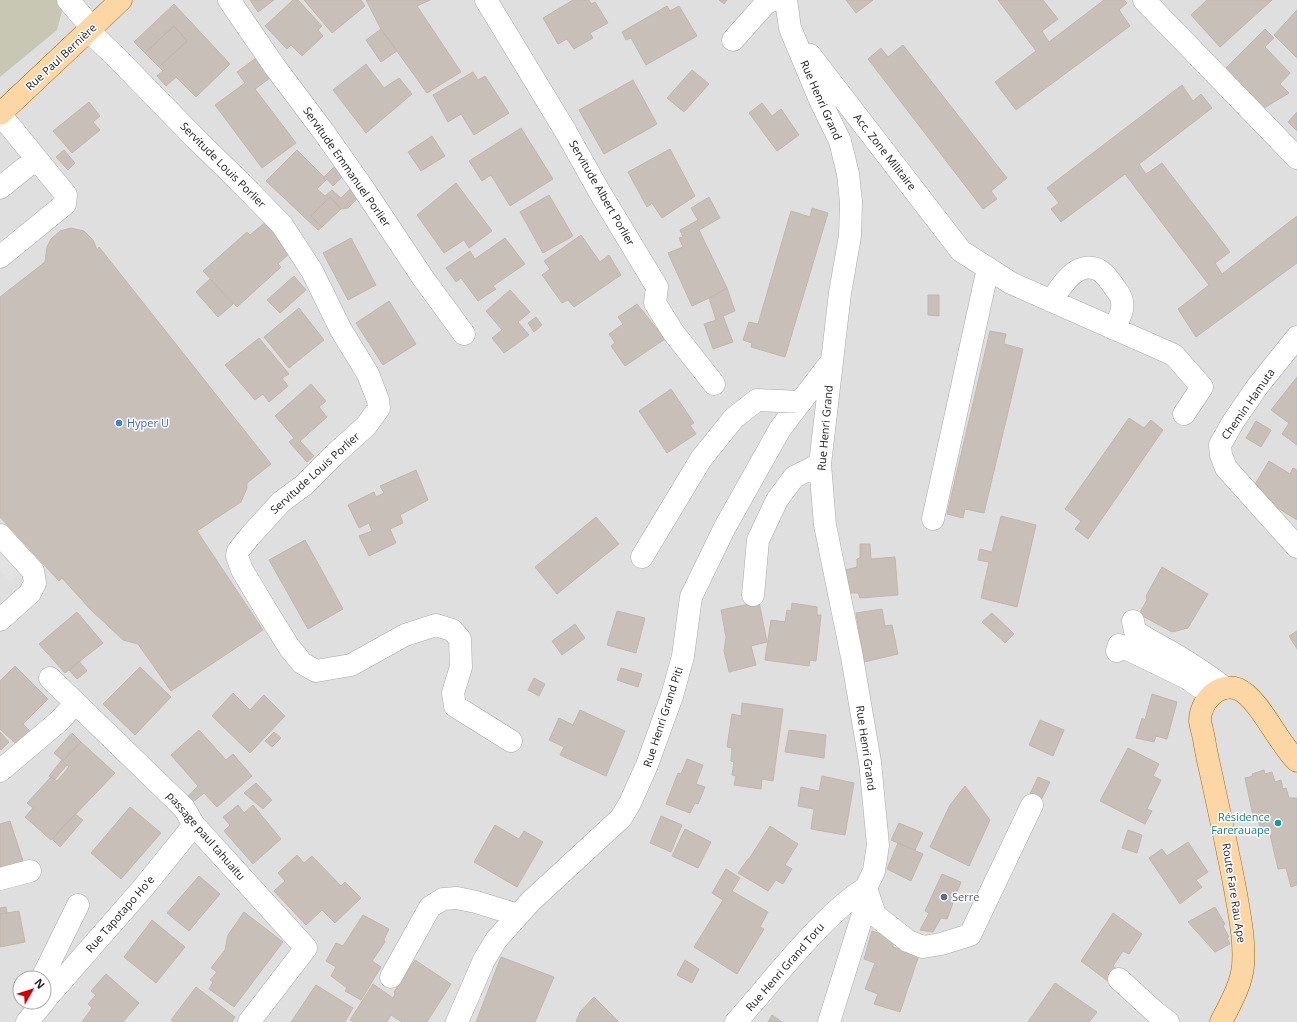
<svg xmlns="http://www.w3.org/2000/svg" width="1297" height="1022" font-family="'Open Sans',sans-serif">
<rect width="100%" height="100%" fill="#f2efe9"/>
<path fill="#e0dfdf" fill-rule="evenodd" d="M0,0H1297V1022H0ZM20,978H44V1002H20Z"/>
<path fill="#c7c7b4" d="M0,0H60L64,4L57,30L0,77Z"/>
<path fill="#e2e2e2" d="M0,552L20,574L10,582L0,571Z"/>
<path fill="#c7bfb8" stroke="#c4b6ab" d="M250,0H274L258,12Z
M293,0H298L322,26L318,30L323,36L302,56L291,45L287,49L265,26Z
M304,0H361L365,6L332,33Z
M366,0H430L417,6L461,72L427,93L381,29Z
M573,0H589L591,4L595,2L608,23L590,33L593,38L574,49L567,39L558,44L543,18Z
M719,0H727L724,4Z
M846,0H873L856,13Z
M998,0H1043L1058,19L1042,31L1049,42L1104,0H1124L1127,3L1119,10L1130,26L1016,110L995,82L1036,51Z
M1207,0H1272L1220,47L1191,15Z
M174,4L230,64L196,97L176,77L166,86L157,76L163,71L159,67L187,41L174,26L145,53L134,42Z
M667,6L670,11L679,6L697,36L646,65L631,38L626,40L622,32Z
M1297,10V58L1274,35Z
M174,26L187,41L159,67L145,53Z
M381,29L397,51L381,62L366,40Z
M1265,29L1274,38L1265,47L1290,73L1280,84L1289,93L1264,108L1225,69Z
M903,45L1007,178L991,191L997,199L983,209L868,59L881,48L888,57Z
M256,58L270,78L255,89L296,143L262,168L215,105L245,83L237,72Z
M366,64L384,88L399,78L412,94L366,133L333,90Z
M692,70L709,84L684,112L667,98Z
M473,72L478,80L485,76L509,113L474,135L461,114L448,122L433,95Z
M633,80L657,124L604,154L579,110Z
M1182,85L1193,101L1201,94L1212,108L1139,164L1146,174L1162,163L1230,252L1215,263L1222,274L1297,216V263L1196,337L1178,309L1209,285L1125,174L1061,222L1051,209L1059,203L1047,188Z
M89,102L100,116L93,122L100,130L72,153L53,131Z
M762,103L772,116L781,109L799,135L777,151L749,113Z
M1297,112V131L1288,122Z
M521,128L553,179L510,206L491,175L482,181L469,161Z
M432,136L445,156L421,171L408,152Z
M670,149L695,196L662,218L652,203L647,207L628,172Z
M64,150L75,163L68,170L56,157Z
M297,150L324,177L335,166L344,175L333,186L327,179L317,189L325,196L332,190L341,198L352,187L361,195L348,208L341,209L330,197L311,216L322,227L318,230L266,181Z
M456,183L492,231L469,248L464,240L444,253L417,215Z
M549,195L573,236L543,253L520,212Z
M330,197L341,209L322,227L311,216Z
M709,197L720,218L699,230L727,288L709,298L692,306L668,253L683,247L679,238L683,237L680,230L698,220L691,208Z
M812,208L828,213L785,357L751,347L752,343L743,340L749,322L758,324L791,211L810,217Z
M267,221L292,251L278,264L281,267L237,307L203,271L247,232L250,235Z
M71,228L84,231L93,240L97,250L99,247L271,464L247,483V488L241,502L197,531L263,630L171,691L138,644L123,640L90,609L62,578L59,581L0,517V297L45,262L47,247L51,239L60,231Z
M581,235L600,262L609,255L621,275L574,307L568,300L562,303L542,275L550,269L544,261Z
M351,238L376,285L348,300L323,253Z
M505,238L525,264L493,286L496,289L478,301L461,278L456,282L446,268L470,251L475,259Z
M294,276L306,290L280,313L267,300Z
M210,279L233,304L218,317L196,292Z
M727,288L735,311L723,316L733,342L713,349L704,324L716,320L709,298Z
M510,290L530,312L518,322L529,335L504,353L492,338L502,330L486,311Z
M928,295H939V316L928,315Z
M389,301L416,344L383,365L356,323Z
M637,304L665,339L625,366L611,346L615,343L609,334L623,324L618,317Z
M299,308L324,340L289,368L264,337Z
M536,317L542,325L534,332L528,323Z
M990,331L1006,334L1004,344L1023,349L984,513L965,509L963,518L947,514Z
M259,338L289,374L282,378L288,386L269,402L263,394L255,400L225,365Z
M1297,377V445L1282,434L1289,423L1271,410Z
M311,384L326,401L319,407L327,417L300,441L314,456L307,462L289,442L294,438L275,416Z
M671,389L694,423L690,425L696,434L667,453L639,411Z
M1129,418L1144,428L1151,420L1163,430L1088,539L1075,529L1081,521L1065,509Z
M1256,421L1271,430L1261,447L1246,438Z
M1269,461L1290,474L1293,468L1297,470V520L1251,491Z
M416,470L428,500L400,515L403,523L390,529L396,543L369,556L359,536L372,531L369,523L359,528L348,505L374,492L376,497L384,493L380,486Z
M1001,516L1036,525L1017,607L981,598L989,562L978,560L980,549L992,552Z
M596,517L619,544L557,594L535,567Z
M305,540L343,609L308,629L269,560Z
M860,544H870L871,559L895,557L898,595L860,598L858,593H848L845,570L857,567V559L860,558Z
M1162,567L1208,594L1188,628L1172,632L1139,614L1147,600L1146,596Z
M759,602L767,642L751,646L756,665L729,672L724,651L726,637L721,610Z
M792,603L817,607V615H821L816,661L810,660L809,666L765,660L771,620L785,622L787,610L791,611Z
M882,609L885,626L892,625L898,654L864,662L856,613Z
M617,611L645,618L636,653L607,645Z
M77,612L103,643L65,673L39,644Z
M992,613L1014,634L1005,643L982,622Z
M575,624L585,638L562,655L552,641Z
M1297,631V649L1289,636Z
M79,661L87,671L77,679L69,670Z
M15,666L48,699L23,724L30,731L16,744L0,729V681Z
M140,667L171,697L135,735L103,704Z
M621,668L642,674L638,687L617,680Z
M534,678L545,684L539,696L528,690Z
M233,693L250,710L264,695L285,716L250,753L212,716Z
M1152,694L1177,702L1167,739L1156,736L1154,742L1136,738L1142,718L1145,720Z
M742,703L783,709L773,781L762,779L761,789L734,785L736,776L732,775L734,762L731,761L732,748L727,747L732,714L741,716Z
M580,710L625,731L606,776L560,755L564,747L549,740L559,718L573,725Z
M1040,720L1064,730L1053,756L1029,745Z
M199,730L226,760L233,754L252,776L217,807L204,793L193,802L188,796L198,786L171,755Z
M789,730L826,735L824,758L785,752Z
M0,732L9,742L1,750L0,749Z
M274,732L281,738L272,747L265,741Z
M72,733L81,742L63,761L67,765L55,779L49,776L62,760L54,753Z
M81,742L115,773L51,840L25,817L33,808L27,803L51,777L57,781L69,767L63,761Z
M1128,748L1159,764L1153,776L1161,780L1147,809L1152,811L1145,824L1100,801Z
M687,759L703,765L696,784L705,787L698,804L695,803L690,813L666,804L678,773L681,774Z
M1264,770L1265,774L1272,772L1275,782L1281,780L1283,789L1286,788L1289,798H1297V885L1291,887L1286,868L1278,869L1269,830L1261,832L1257,815L1253,816L1245,778L1253,776L1252,774Z
M822,776L854,783L845,835L811,829L814,809L798,806L801,787L819,791Z
M1038,777L1050,782L1039,804L1028,798Z
M256,783L272,800L263,809L244,793Z
M965,786L990,820L969,866L930,847L950,805Z
M238,805L244,813L253,805L281,839L253,864L224,831L230,825L223,817Z
M130,807L161,833L121,879L91,853Z
M75,814L83,820L60,847L52,839Z
M661,816L682,825L671,852L650,843Z
M10,821L23,861L0,869V824Z
M899,823L923,833L915,850L891,840Z
M495,825L519,839L524,831L543,842L517,887L474,862Z
M770,826L798,844L785,865L792,869L783,884L776,880L768,891L738,873L748,859H749Z
M685,829L711,842L698,868L672,856Z
M1128,830L1142,835L1137,853L1122,848Z
M1188,842L1208,872L1196,880L1202,887L1180,904L1149,858L1162,849L1167,856Z
M898,843L923,854L911,881L887,869Z
M297,855L304,863L312,856L341,886L345,882L361,898L335,923L322,910L306,925L274,891L285,881L278,873Z
M726,869L740,878L732,891L768,912L760,927L764,929L737,974L694,947L723,900L712,893Z
M942,874L961,882L947,919L941,918L933,932L920,930L929,913L925,911Z
M199,876L220,894L189,931L167,913Z
M6,907L7,913L0,914V908Z
M1215,907L1225,924L1223,926L1229,937L1227,938L1230,944L1215,952L1188,922Z
M19,911L25,942L0,947V914Z
M244,912L283,942L234,1007L209,989L213,982L210,980L217,972L211,968L225,950L228,935Z
M1113,913L1142,934L1129,954L1123,951L1113,966L1117,969L1109,982L1081,961Z
M363,915L389,929L384,939L385,942L372,961L381,967L361,1000L345,991L347,988L331,976L336,967L326,961L336,943L343,946Z
M152,920L185,947L156,983L124,957Z
M872,931L894,938L893,947L919,955L900,1012L874,1004L878,994L865,989L875,963L864,959Z
M501,957L554,977L535,1022H476Z
M415,960L451,984L427,1022H402L391,1015L387,1022H354L350,1020L373,984L393,998L395,994L394,992Z
M685,960L699,969L692,983L677,975Z
M106,974L139,1003L123,1022H82L92,1008L88,1004L96,995L91,991Z
M1055,983L1097,1012L1089,1022H1028Z
M316,985L353,1008L345,1022H291Z
M196,987L235,1017L232,1022H174L171,1020Z
M594,997L619,1022H576L580,1012Z
M772,1015L782,1022H768Z"/>
<g fill="none" stroke-linecap="round" stroke-linejoin="round">
<g stroke="#a9a9a9" stroke-width="23">
<path id="minor" d="M68,0L92,28
M229,0L275,67L323,131L361,185L423,278L464,334
M486,0L566,132L599,191L657,287L655,303L673,332L714,384
M786,0L790,28L820,100L840,141L848,174L851,202L850,236L840,293L820,464L825,525L852,657L870,762L878,845L874,871L866,888L867,901L829,1022
M1144,0L1297,158
M89,31L118,59L196,139L239,181L282,225L312,271L341,330L368,374L378,400L379,408L366,426L334,455L304,485L281,502L250,536L238,551L237,556L242,570L266,610L289,647L302,663L316,671L351,665L405,635L436,625L452,630L460,639L461,667L453,693L455,706L511,741
M733,40L766,3L774,0
M810,55L961,251L1011,283L1174,355L1202,387L1184,414
M0,114L66,195L65,204L0,257
M0,188L36,159
M1051,301C1059,290 1068,274 1081,269C1098,263 1107,276 1115,288C1118,292 1122,297 1122,302C1124,311 1118,320 1114,329
M1297,337L1257,387L1233,422L1220,445L1221,455L1226,468L1297,547
M933,519L988,268
M0,535L33,571L35,583L30,593L0,620
M642,557L701,459L734,418L757,400L801,402
M753,595L758,540L777,500L794,477L820,464
M1133,621L1135,631C1148,640 1162,647 1176,655C1193,665 1209,676 1225,688
M1117,651L1119,645L1187,678L1201,688
M50,678L184,808L194,825L306,948L249,1022
M0,771L58,722L75,704
M0,879L30,871
M867,891L875,915L908,941L923,947L941,944L970,935L1032,805
M391,977L430,907L443,899L457,898L476,902L518,915
M42,978L78,905
M1119,979L1155,1012L1168,1022
M44,1001L143,888L194,825
M27,1022L44,1002
M457,1022L484,960L496,940L531,901L621,818L630,803L647,765L672,696L683,656L691,597L725,527L780,429L831,362
M736,1022C762,993 786,962 813,934C829,917 846,900 866,888"/>
</g>
<g stroke="#a06b00" stroke-width="23">
<path id="major" d="M0,114L121,0
M1221,1022C1230,1004 1241,986 1243,966C1245,942 1240,917 1236,894C1229,855 1220,816 1212,778C1209,765 1206,752 1204,739C1203,733 1201,727 1200,721C1200,702 1218,682 1238,689C1259,698 1278,743 1297,761"/>
</g>
<use href="#minor" stroke="#fff" stroke-width="22"/>
<use href="#major" stroke="#fcd6a4" stroke-width="22"/>
</g>
<circle fill="#3f7fe0" stroke="#fff" stroke-width="1.5" cx="119" cy="423" r="4"/>
<circle fill="#0f9aa8" stroke="#fff" stroke-width="1.5" cx="1278" cy="823" r="4"/>
<circle fill="#5c6f8a" stroke="#fff" stroke-width="1.5" cx="944" cy="897" r="4"/>
<g text-anchor="middle" stroke-width="3" stroke-linejoin="round" paint-order="stroke">
<g font-size="11" fill="#222" stroke="#fff">
<text transform="translate(61 57) rotate(-43)" y="4">Rue Paul Bernière</text>
<text transform="translate(821 100) rotate(66)" y="4">Rue Henri Grand</text>
<text transform="translate(885 152) rotate(52)" y="4">Acc. Zone Militaire</text>
<text transform="translate(223 165) rotate(45)" y="4">Servitude Louis Porlier</text>
<text transform="translate(347 167) rotate(55)" y="4">Servitude Emmanuel Porlier</text>
<text transform="translate(602 193) rotate(60)" y="4">Servitude Albert Porlier</text>
<text transform="translate(1248 404) rotate(-55)" y="4">Chemin Hamuta</text>
<text transform="translate(825 428) rotate(-85)" y="4">Rue Henri Grand</text>
<text transform="translate(315 473) rotate(-42)" y="4">Servitude Louis Porlier</text>
<text transform="translate(663 717) rotate(-72)" y="4">Rue Henri Grand Piti</text>
<text transform="translate(866 748) rotate(82)" y="4">Rue Henri Grand</text>
<text transform="translate(206 836) rotate(49)" y="4">passage paul tahuaitu</text>
<text transform="translate(1234 893) rotate(81)" y="4">Route Fare Rau Ape</text>
<text transform="translate(120 914) rotate(-49)" y="4">Rue Tapotapo Ho'e</text>
<text transform="translate(785 967) rotate(-49)" y="4">Rue Henri Grand Toru</text>
</g>
<g font-size="11" fill="#366cbe" stroke="#fff" text-anchor="start">
<text x="127" y="427">Hyper U</text>
</g>
<g font-size="11" fill="#0d838f" stroke="#fff" text-anchor="end">
<text x="1270" y="821">Résidence<tspan x="1270" dy="13">Farerauape</tspan></text>
</g>
<g font-size="11" fill="#4e5e75" stroke="#fff" text-anchor="start">
<text x="952" y="901">Serre</text>
</g>
</g>
<g transform="translate(32 990) rotate(51)"><circle r="19" fill="#ffffff" stroke="#a7a7a7"/>
<path d="M0-3L7 15L0 10L-7 15Z" fill="#d40000"/>
<text y="-6" font-size="11" font-weight="bold" text-anchor="middle" fill="#222222">N</text>
</g>
</svg>
